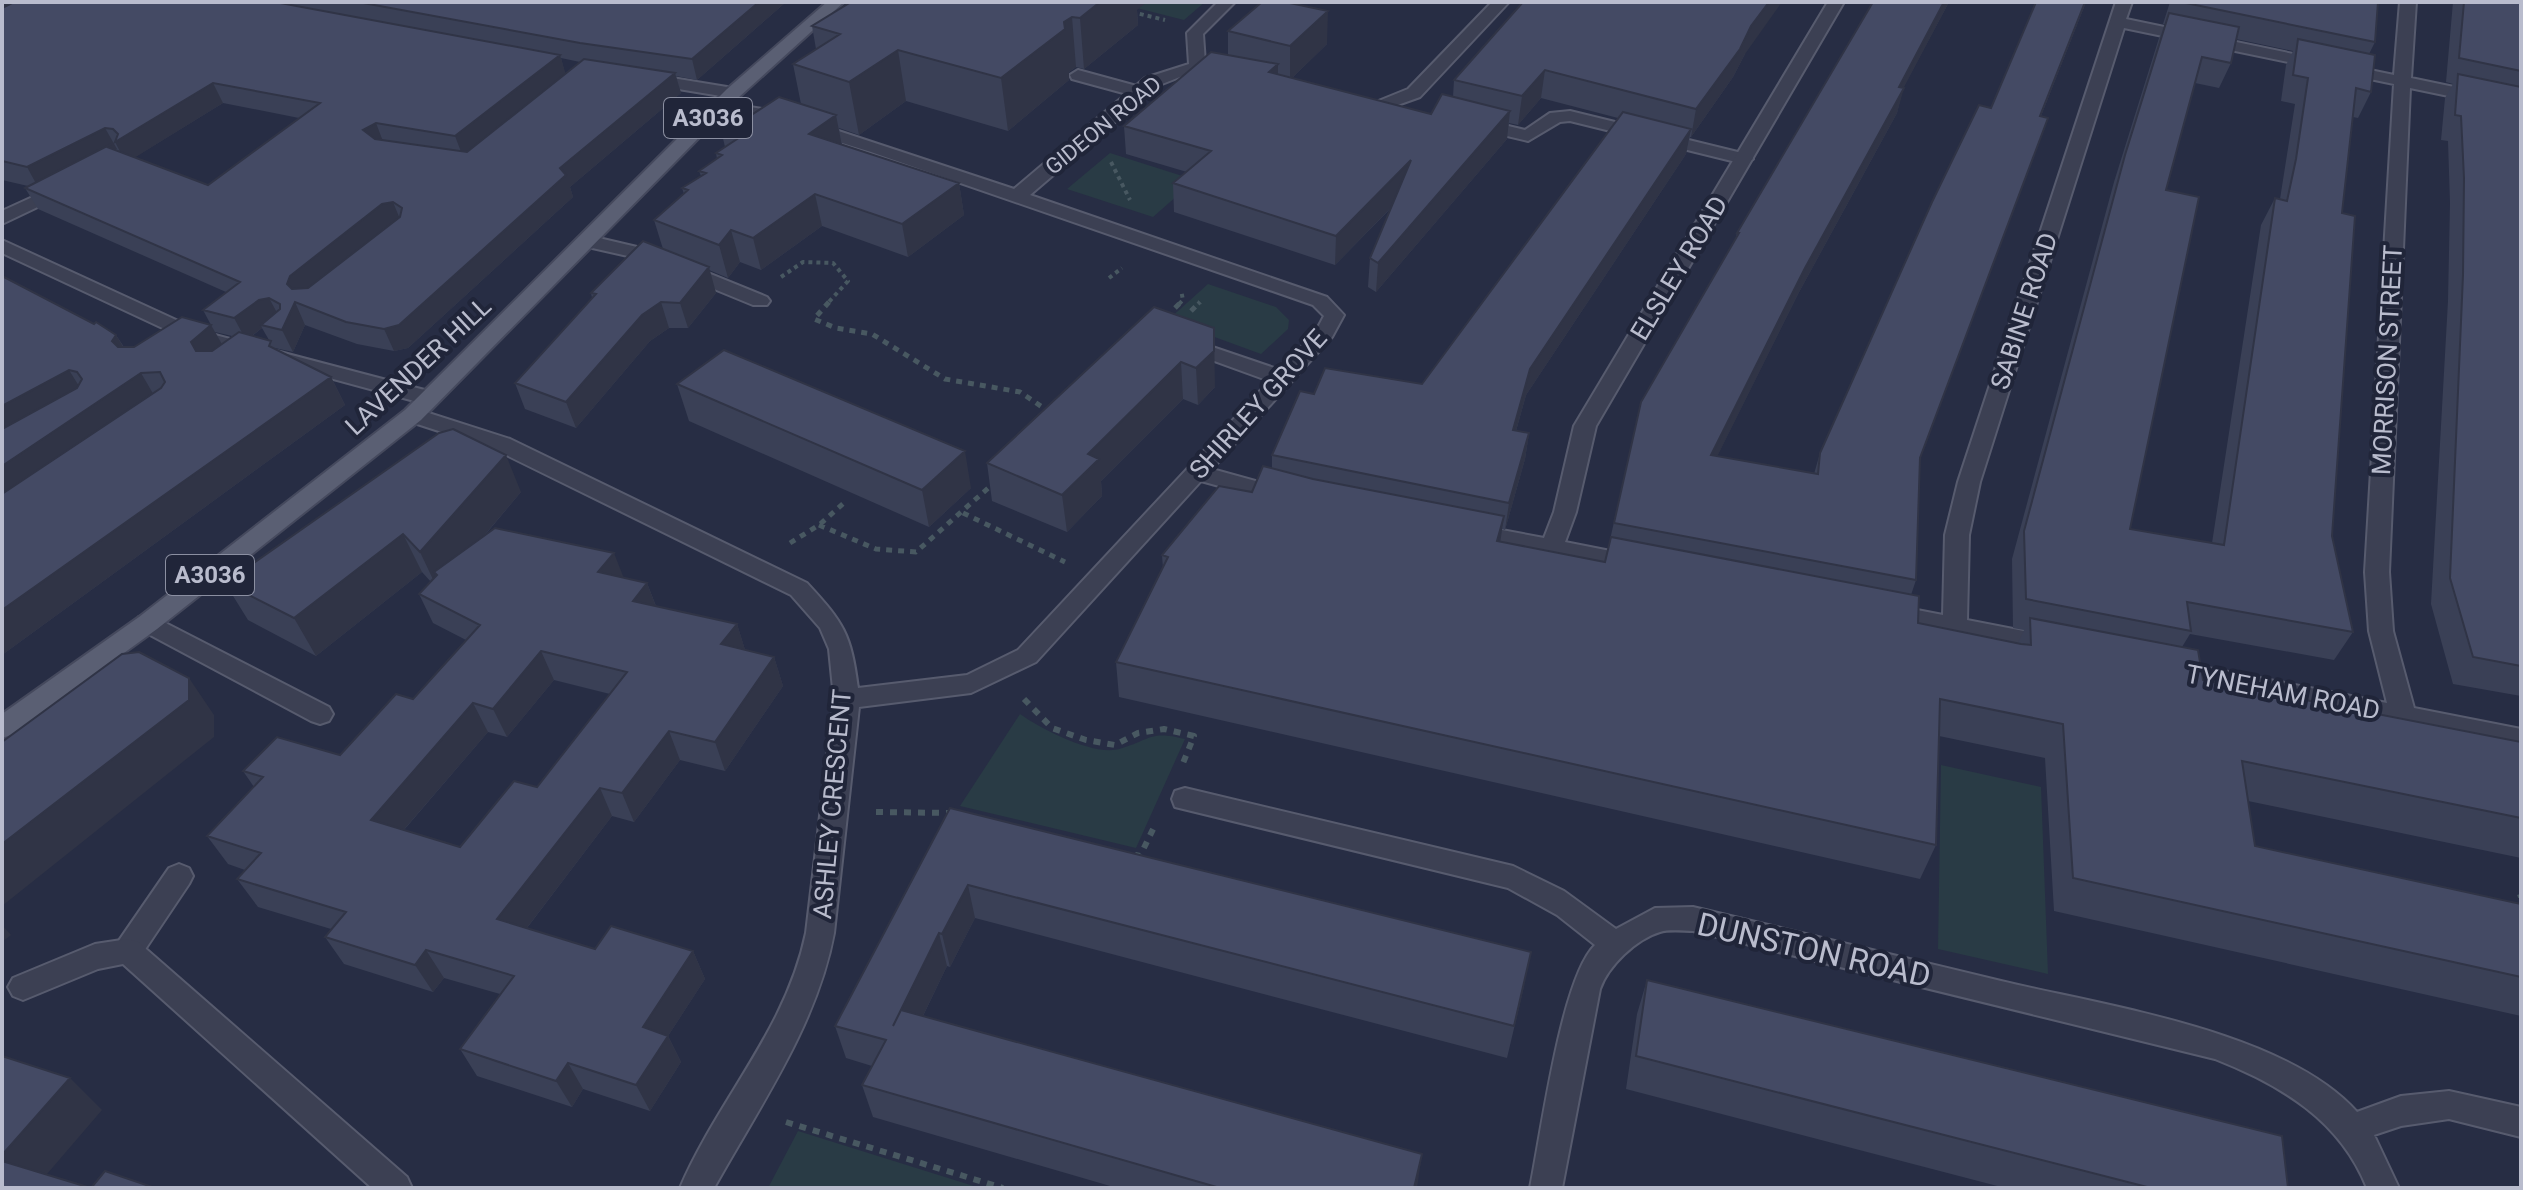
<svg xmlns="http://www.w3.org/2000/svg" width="2523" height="1190" font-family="Roboto,sans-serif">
<rect width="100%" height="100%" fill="#272d44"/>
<path fill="#293b45" d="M1113,2H1205L1184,20Z
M1110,153L1195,180L1153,217L1067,189Z
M1208,284L1276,307L1289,320L1288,329L1261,354L1168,320Z
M1020,714C1041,729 1093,756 1119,749C1151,740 1149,730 1185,739L1136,848L960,806Z
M1941,765L2041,787L2048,974L1938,949Z
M798,1131L980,1188H768Z"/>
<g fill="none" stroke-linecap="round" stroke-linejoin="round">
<g stroke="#575b6e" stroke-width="4">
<path id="service" d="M1078,70L1144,88L1146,92L1138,97L1072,79L1070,75Z
M1570,111L1750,155L1753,159L1744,164L1570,121L1560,122L1528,141L1469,127L1466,123L1475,118L1525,130L1550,113Z
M61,184L67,185L70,189L67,193L2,224V211Z
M1183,337L1289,373L1292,378L1282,384L1275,383L1176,347L1173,343L1176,339Z
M179,864L189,868L193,876L189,884L138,960L128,963L118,960L113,951L118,942L169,868Z"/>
</g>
<g stroke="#575b6e" stroke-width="4">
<path id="minor" d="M1218,2H1235L1203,34L1205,63L1228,66L1230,69L1228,72L1185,75L1157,86L1030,195L1327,297L1344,315L1332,337L1212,469L1292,491L1295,496L1292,501L1284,504L1201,481L1036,662L971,693L859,707L834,933C817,1025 759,1107 714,1188H680C718,1099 786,1030 806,933L834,699L829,649L820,628L791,595L494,449L405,420L402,415L413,408L510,439L807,583C844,623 851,634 858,688L967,675L1018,650L1316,331L1324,316L1313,305L871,152L772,121L719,112L711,107L719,102L781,112L1014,189L1145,78L1189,64L1187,33Z
M1492,2H1509L1420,97L1378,112L1356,109L1354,105L1356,101L1376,102L1408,89Z
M1828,2H1844L1596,426L1576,512L1565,542L1646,558L1650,564L1646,570L1638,572L1462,538L1458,532L1462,526L1470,524L1544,538L1554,512L1574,426Z
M2116,2H2132L2126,19L2394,75L2400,2H2416L2411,78L2521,101V111L2410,88L2389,572L2393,631L2414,708L2521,729V749L2172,679L2163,677L2159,670L2163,663L2172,661L2387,703L2369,631L2365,572L2394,84L2124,28L1980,482L1969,535L1967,620L2050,636L2059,639L2062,645L2059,651L2050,654L1886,622L1877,619L1874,613L1877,607L1886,604L1943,615L1945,535L1958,482Z
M648,74L733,88L741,93L733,98L642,83L640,79Z
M586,235L654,251L767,297L770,301L767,305H753L641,259L579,245L577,241Z
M2,240L200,331L436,393L440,398L429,405L186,339L2,253Z
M148,614L329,707L333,714L329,721L320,724L311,721L139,629L136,623L139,617Z
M1185,788L1513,866L1564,891L1616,929L1655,908L1693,907C1796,932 1899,956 2001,981C2105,1006 2285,1031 2357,1112L2401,1096L2449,1091L2521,1107V1137L2449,1119L2401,1126L2374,1135L2399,1188H2367C2340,1120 2281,1085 2215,1059L1693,931C1683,931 1670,929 1660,932C1636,939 1608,966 1600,989L1562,1188H1530C1541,1135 1561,978 1595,945L1557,915L1508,888L1175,807L1172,799L1175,791Z
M128,939L138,942L407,1177L412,1188H372L123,964L98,969L23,1000L13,996L8,987L13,978L95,944Z"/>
</g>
<g stroke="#45495d" stroke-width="4">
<path id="primary" d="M827,2H844L739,97L421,420L157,629L11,735L2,738V714L139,617L405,410L727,89Z"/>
</g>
<path stroke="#485861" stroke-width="4" stroke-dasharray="4 4" stroke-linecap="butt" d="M1132,12L1165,20
M1111,162L1130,200
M781,277L803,262L833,263L848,281L827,304
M1109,278L1122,268
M1179,304L1183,300L1181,290
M1198,304L1200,302"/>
<path stroke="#485861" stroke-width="5" stroke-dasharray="6 6" stroke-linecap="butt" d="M829,302L814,319L836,328L872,334L945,379L1020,392L1048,411
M1175,308L1181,302
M1191,311L1200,302
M963,513L1065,562
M819,525L876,549L916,552L995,482
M790,543L819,525L846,501"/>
<path stroke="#485861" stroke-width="6" stroke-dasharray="7 7" stroke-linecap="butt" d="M1024,699L1052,728L1086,740L1115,745L1138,733L1164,729L1194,736L1183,763
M876,812L954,813
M1135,855L1140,856L1156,823
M2520,894L2521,897
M786,1122L1003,1188"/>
<use href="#service" fill="#3c4053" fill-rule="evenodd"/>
<use href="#minor" fill="#3c4053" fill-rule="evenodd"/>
<use href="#primary" fill="#5a5f73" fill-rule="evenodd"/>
</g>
<path fill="#3a4056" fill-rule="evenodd" d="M2,2H786L697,80L676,76L681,93L570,187L573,197L408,348L394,351L357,344L305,325L293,352L275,348L276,350L331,377L345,405L2,655V276L116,335L124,347H134L211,325L203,310L226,292L38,209L25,188L28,186L2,180ZM561,58L580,62L565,74ZM223,103L299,118L208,185L135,157ZM262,328L269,340L252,336ZM215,332L232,336L222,344Z
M1523,2L1745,54L1733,77L1691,137H1690L1686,154L1526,395L1516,431L1529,433L1525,459L1505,530L1502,529L1500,542L1605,562L1641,402L1735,241L1737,233L1873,2H1949L1903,88L1897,113L1798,294L1717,456L1814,474L1820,453L1991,108L2036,2H2086L2041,116L1920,459L1916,580L1911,595L1918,623L2018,643L2024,630L2013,628L2012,559L2114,182L2159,38L2165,24H2163L2170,2H2378L2375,42L2369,54L2371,92L2358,118L2353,117L2342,213L2332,536L2353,632L2334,660L2190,634L2182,647L2203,680L2521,742V858L2248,801L2255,846L2521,904V1016L2054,911L2045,758L1939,736L1936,845L1920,879L1119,697L1116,662L1163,569L1162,555L1252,492L1272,469V455L1314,394L1422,384L1618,118L1541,98L1518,125L1509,123L1507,139L1376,292L1368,287L1370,258L1392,207L1335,265L1174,212L1173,183L1187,172L1126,154L1124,126L1228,55V31L1327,44L1292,78L1431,114L1453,97L1454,80ZM2236,39L2293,51L2286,65L2281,101L2295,104L2280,199L2275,198L2261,225L2212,543L2130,529L2166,190L2195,83L2219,88L2231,63Z
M2453,2H2521V696L2453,684L2431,604L2448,301L2450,203L2448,141L2441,140L2445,98L2453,84L2446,82Z
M1137,10L1138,25L1084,69L1076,67L1069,72V80L1008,131L906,101L859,135L839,128L842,144L959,183L964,215L908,257L822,226L761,270L740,262L728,278L709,270L716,293L688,328H669L650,341L576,428L525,409L515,383L592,298L591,293L663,249L654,220L684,194L682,188L701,176L699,171L717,159L716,153L725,147L722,134L801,104L793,64L816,49L812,26Z
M1154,307L1215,387L1198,405L1183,399L1101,481L1102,496L1067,532L992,501L987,463Z
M677,384L971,488L929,527L689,421Z
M521,492L485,535L623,578L647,583L656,606L737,624L745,650L774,657L783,686L725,771L680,760L634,822L612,816L527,928L595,949L693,951L705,979L668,1036L681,1062L650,1111L583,1089L572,1107L477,1076L460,1049L500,994L444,978L433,992L344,964L325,937L331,929L258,907L237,879L245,870L228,864L207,836L254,787L243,771L340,755L413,699L466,640L433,623L419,594L431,582L422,572L316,656L248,620L225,583ZM554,680L610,694L537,787L460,847L404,830L488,732L507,737Z
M950,808L1524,986L1507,1058L975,918L950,967L947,966L923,1016L1417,1188H1117L873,1117L862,1085L872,1066L846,1058L835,1026Z
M1647,980L2288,1186L2300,1188H2005L1626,1089L1637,1014Z"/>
<path fill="#303446" d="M2,2H34L2,19Z
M759,2H786L697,80L692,59Z
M1100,2H1147L1137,10L1138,25L1084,69L1080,18Z
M1769,2H1782L1745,54L1733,77L1691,137L1696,109L1751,26Z
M1944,2H1949L1894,106L1904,88L1897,113L1798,294L1705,481L1711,455L1805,268Z
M1328,11L1327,44L1290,80V46Z
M1072,17L1076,67L1069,72V80L1008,131L1001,78L1064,22Z
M898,50L906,101L859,135L849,82Z
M560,55L566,75L463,157L455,136Z
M1278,64V91L1269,72Z
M1545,70L1541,98L1518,125L1522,96Z
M675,73L681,93L570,187L573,197L408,348L394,351L384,329L560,168Z
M213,83L223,103L126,163L115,142Z
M1510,111L1507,139L1376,292L1378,263Z
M836,115L842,146L809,134Z
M376,123L384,144L372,151L363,130Z
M105,128L117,149L39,189L27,167Z
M1691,129L1686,154L1526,395L1509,456L1513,430L1530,369Z
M1411,160L1409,189L1335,265L1336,236Z
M959,183L964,215L908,257L902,224Z
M815,194L822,226L761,270L753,238Z
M393,202L402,224L301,298L287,284L290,276L382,204Z
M731,230L740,262L728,278L719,245Z
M709,267L716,293L688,328L680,303Z
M269,298L281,320L261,325L262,328L246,340L234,318L259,300Z
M295,302L305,325L293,352L282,330Z
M661,302L669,328L650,341L576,428L566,402L642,315Z
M211,325L227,353L206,370L191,342Z
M1214,328L1215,387L1198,405L1196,368Z
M116,335L133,363L112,341Z
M1181,362L1183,399L1101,481L1102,496L1067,532L1062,495L1088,454Z
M69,370L87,399L2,446V406Z
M141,373L158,402L2,508V466Z
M331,377L345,405L2,655V610Z
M1529,433L1525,459L1505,530L1509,503Z
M965,451L971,488L929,527L922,490Z
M506,455L521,492L442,585L434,572L441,586L438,590L420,552Z
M1504,516L1499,551L1497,541Z
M403,534L422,572L316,656L294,618Z
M614,553L625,581L598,572Z
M647,583L658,612L633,601Z
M737,624L746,653L721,644Z
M541,651L554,680L507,737L493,709Z
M774,657L783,686L725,771L715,742Z
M189,678L214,715V737L2,906V844Z
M473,703L488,732L388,848L371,820Z
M669,731L680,760L634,822L622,793Z
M600,788L612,816L513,946L497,919Z
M968,885L975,918L950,967L942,934Z
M2,925L11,935L2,942Z
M939,933L947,966L902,1059L893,1026Z
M426,950L444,978L433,992L415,965Z
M693,951L705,979L668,1036L681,1062L650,1111L636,1085L643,1027Z
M568,1063L583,1089L572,1107L556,1081Z
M70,1078L102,1110L35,1188L2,1164V1155Z
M1422,1154L1417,1188H1414Z"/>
<path fill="#444a64" stroke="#303446" stroke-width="2" fill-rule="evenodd" d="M14,2H275L560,55L455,136L376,123L363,130L375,139L467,152L584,59L675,73L560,168L566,175L399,325L384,329L346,322L295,302L282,330L261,325L280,309V304L269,298L259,300L234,318L203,310L240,282L25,188L111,144L107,147L208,185L320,103L213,83L115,142L118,134L113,129L105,128L27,167L2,161V8ZM393,202L402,208L400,217L308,288L292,289L287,284L290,276L382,204Z
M358,2H759L692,59L580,43Z
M851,2H1100L1080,18L1072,17L1064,22L1065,29L1001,78L898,50L849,82L793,64L840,34L812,26Z
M1262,2H1285L1328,11L1290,46L1228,31Z
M1523,2H1769L1751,26L1740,49L1696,109L1545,70L1522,96L1454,80Z
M1873,2H1944L1899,87L1904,88L1805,268L1711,455L1818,474L1820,453L1932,202L1979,105L1991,108L2036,2H2085L2040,116L2048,118L1920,458L1916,580L1614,523L1641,402L1739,233H1737Z
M2181,2H2378L2375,42Z
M2464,2H2521V71L2459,58Z
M2169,13L2239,27L2231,63L2202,57L2166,190L2199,197L2130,529L2224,545L2275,198L2287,201L2296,159L2308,78L2293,75L2298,39L2375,55L2371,92L2356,88L2342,213L2355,216L2332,536L2353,632L2187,602L2191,631L2026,599L2024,531L2125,155Z
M1211,52L1278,64L1269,72L1431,114L1442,94L1510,111L1378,263L1370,258L1411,160L1336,236L1173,183L1211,151L1124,126Z
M2458,74L2521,87V666L2473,657L2450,578L2463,275L2464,178L2461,116L2455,115Z
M779,97L836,115L809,134L959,183L902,224L815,194L753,238L731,230L719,245L654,220L688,190L682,188L706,173L699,171L722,155L716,153L737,139L722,134Z
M1623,112L1691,129L1530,369L1513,430L1529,433L1509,503L1272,455L1300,391L1314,394L1325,368L1422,384Z
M643,241L709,267L680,303L661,302L642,315L566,402L515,383L596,294L591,293Z
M2,276L94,324L96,322L116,335L112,341L118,347H134L182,317L211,325L191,342L196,351H212L239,332L271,341L269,346L331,377L2,610V494L161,388L165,382L160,372L141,373L2,466V429L77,388L82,379L77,372L69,370L2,406Z
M1154,307L1214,328V351L1196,368L1181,362L1088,454L1099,459L1062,495L987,463Z
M724,350L965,451L922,490L677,384Z
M453,429L506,455L420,552L403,534L294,618L225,583L439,433Z
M1263,466L1313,479L1504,516L1497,541L1605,562L1611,537L1919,596L1918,623L2021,644L2031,645L2030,618L2198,650L2203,680L2521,742V818L2242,761L2255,846L2521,904V977L2073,878L2063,724L1940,699L1936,845L1116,662L1168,557L1162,555L1219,486L1252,492Z
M495,528L614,553L598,572L647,583L633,601L737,624L721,644L774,657L715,742L669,731L622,793L600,788L497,919L595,949L611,926L693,951L643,1027L668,1036L636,1085L568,1063L556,1081L460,1049L514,976L426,950L415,965L325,937L346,912L237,879L261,853L207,836L263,777L243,771L277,737L340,755L396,694L413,699L480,625L419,594L437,575L434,572ZM541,651L627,672L537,787L514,781L460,847L371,820L473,703L493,709Z
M139,652L189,678V700L2,844V742L122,654Z
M950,808L1531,952L1514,1026L968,885L942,934L939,933L893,1026L901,1010L1422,1154L1414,1188H1220L862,1085L886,1040L835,1026Z
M1647,980L2282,1136L2288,1188H2151L1636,1056Z
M2,1056L70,1078L2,1155Z
M2,1161L91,1188L105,1171L155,1188H2Z"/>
<g text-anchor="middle" stroke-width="8" stroke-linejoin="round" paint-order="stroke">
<g font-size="22" fill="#b9bccd" stroke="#202539">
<text transform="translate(1103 125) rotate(-39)" y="8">GIDEON ROAD</text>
</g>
<g fill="#202539" stroke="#8b8fa1" stroke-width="2">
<rect x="664" y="98" width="88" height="40" rx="6"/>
<rect x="166" y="555" width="88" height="40" rx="6"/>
</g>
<g font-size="24" font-weight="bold" fill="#b9bccd">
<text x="708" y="126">A3036</text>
<text x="210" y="583">A3036</text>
</g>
<g font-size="26" fill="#b9bccd" stroke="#202539">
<text transform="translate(1679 268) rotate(-59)" y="9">ELSLEY ROAD</text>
<text transform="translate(2024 311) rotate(-72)" y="9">SABINE ROAD</text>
<text transform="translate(2387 360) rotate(-87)" y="9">MORRISON STREET</text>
<text transform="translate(418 366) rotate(-43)" y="9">LAVENDER HILL</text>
<text transform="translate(1258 404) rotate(-48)" y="9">SHIRLEY GROVE</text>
<text transform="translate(2283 692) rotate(11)" y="9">TYNEHAM ROAD</text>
<text transform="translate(832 804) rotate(-85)" y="9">ASHLEY CRESCENT</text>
</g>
<g font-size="32" fill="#b9bccd" stroke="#202539">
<text transform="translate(1814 950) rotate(13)" y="11">DUNSTON ROAD</text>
</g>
</g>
<rect width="2523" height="1190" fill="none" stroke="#b9bccd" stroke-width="8"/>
</svg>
